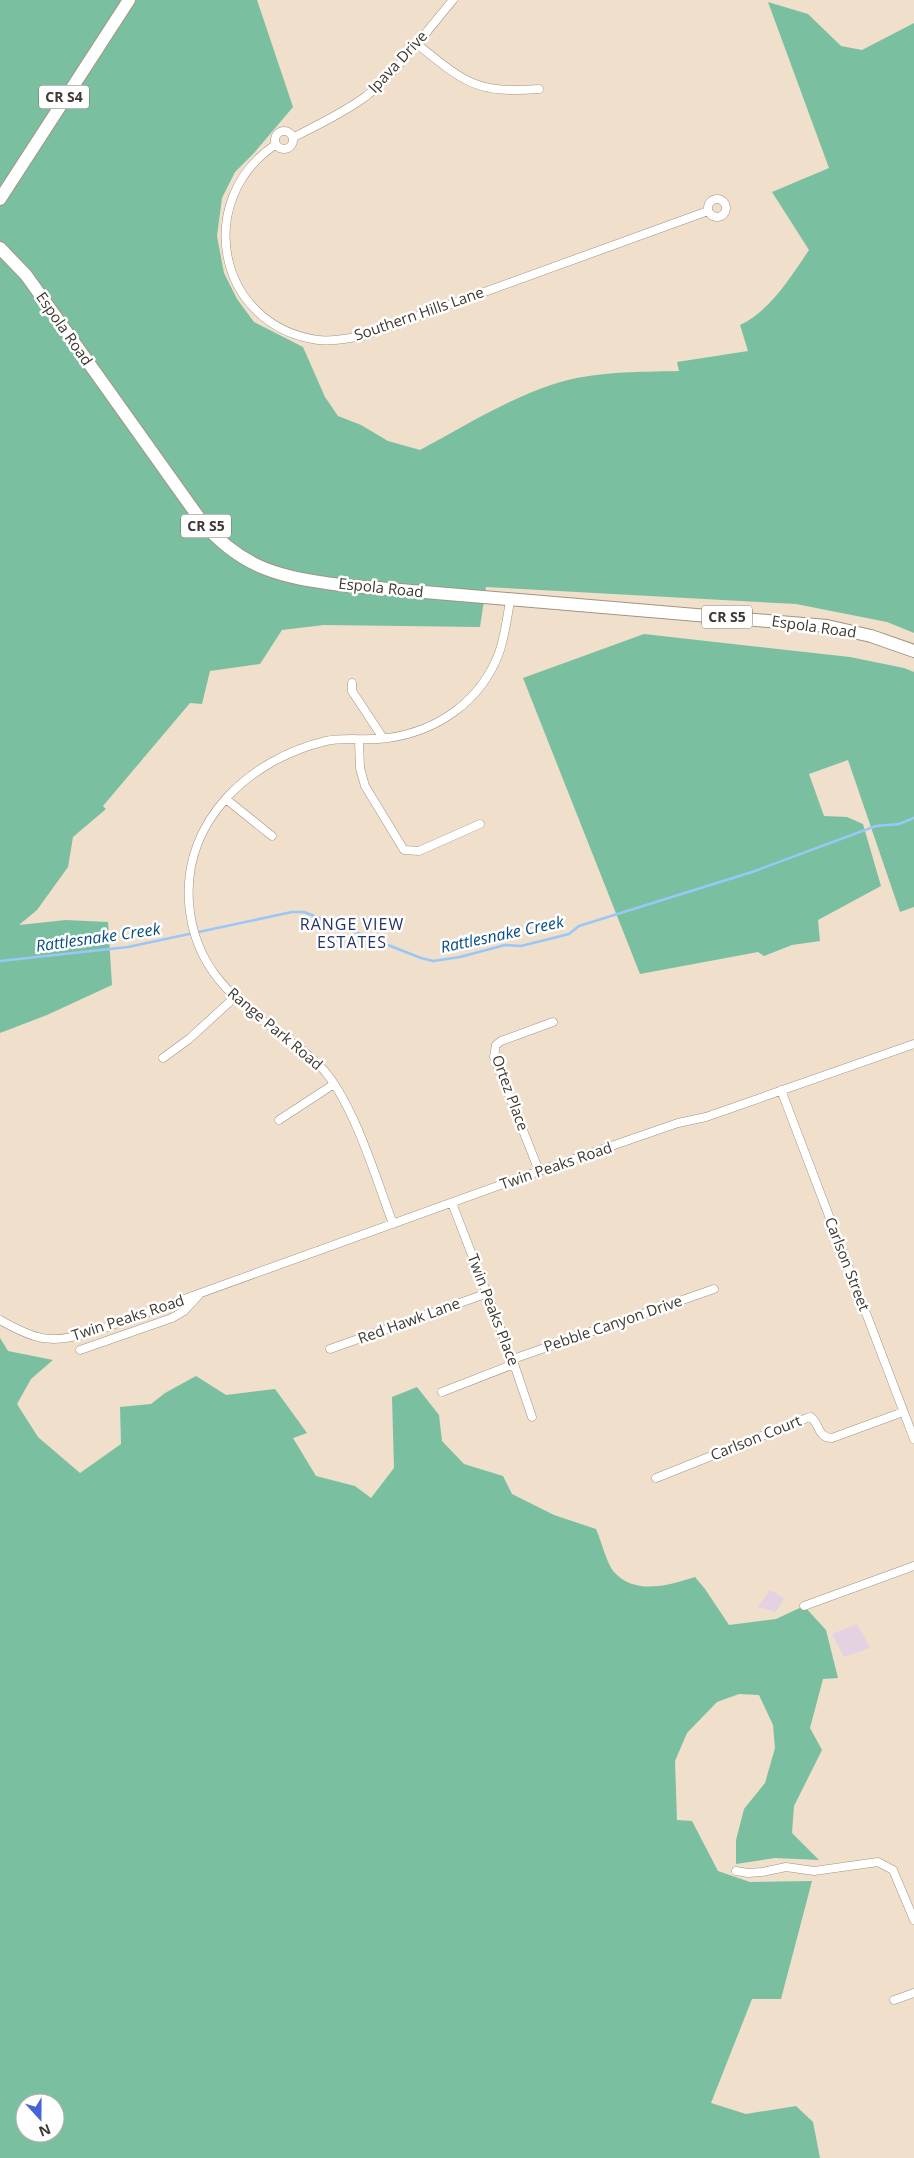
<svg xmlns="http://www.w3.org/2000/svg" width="914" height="2158" font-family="'Open Sans',sans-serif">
<rect width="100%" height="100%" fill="#efdfcb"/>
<path fill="#e4d1e2" d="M770,1590L784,1598L776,1612L758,1607Z
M857,1624L870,1648L844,1657L832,1634Z"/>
<path fill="#7ac0a0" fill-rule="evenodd" d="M0,0H257L293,107L254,153L235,172L222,198L217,236L224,273L237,299L254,322L303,347L325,397L338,416L361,425L388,441L420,450C463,427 507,399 554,384C594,371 637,372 679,371L677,362L748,351L740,325C771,310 790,278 809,250L772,192L829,168L768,2L808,14L841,46L862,50L914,23V633L887,622L796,604L486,587L480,627L324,625L282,630L260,664L210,671L202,704L190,703L103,806L106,809L73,837L68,867L37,910L19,925L66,920L108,922L112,985L47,1015L0,1033Z
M644,634L850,657L904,668L914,672V907L900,912L848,760L809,774L824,816L847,817L863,824L881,886L818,920L820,941L792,945L764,956L758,952L640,974L523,678Z
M0,1338L8,1351L53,1360L31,1379L17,1404L38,1437L80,1473L121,1444L120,1407L151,1404L165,1393L196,1376L226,1395L275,1389L307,1433L293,1438L316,1476L355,1486L371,1498L394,1468L392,1397L417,1387L439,1415L442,1441L464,1464L503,1476L512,1494L554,1515L596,1529C601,1540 607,1564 614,1572C636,1596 669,1585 695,1577L705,1589L729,1625L776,1619L804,1606L826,1630L838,1678L823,1679L810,1728L822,1750L794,1806L792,1833L819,1860L775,1858L736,1864V1840L744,1809L765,1783L775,1748L773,1725L759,1695L739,1694L717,1702L687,1733L675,1761L677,1820L692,1821L718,1871L750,1882L812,1881L781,1999H752L711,2103L746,2114L796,2106L813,2122L820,2158H0ZM25,2103H55V2133H25Z"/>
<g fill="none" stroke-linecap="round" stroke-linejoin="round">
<path stroke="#98c7f8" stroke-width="2.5" d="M0,961L128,947L292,912H304L421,958L433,961L460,957L505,945L521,946L569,934L579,926L752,872L876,826L899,824L914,818"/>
<g stroke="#a29481" stroke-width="9">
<path id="street" d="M417,44C464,82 476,94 539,89
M275 140a9 9 0 1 1 18 0a9 9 0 1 1-18 0Z
M294,137C318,125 343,113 365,97C399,70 425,33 453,0
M275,145C193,200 217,326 318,340C333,342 349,338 363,336L708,211
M708 208a9 9 0 1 1 18 0a9 9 0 1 1-18 0Z
M352,683V691L383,738
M359,741L360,768L365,786L404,850L419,851L480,824
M226,799L272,836
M163,1058L189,1039L234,998
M781,1090L914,1439
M279,1120L334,1084
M539,1171L494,1057L496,1045L501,1041L553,1022
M452,1203L514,1364L532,1417
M393,1224C376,1178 356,1111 327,1074C315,1059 298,1047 283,1036C234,999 194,969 189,903C183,820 250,759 326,741C344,737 368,741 388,738C438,731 481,701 499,653C505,636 507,618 510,601
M0,1320C35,1340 50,1344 90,1333L539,1171L678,1123L706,1117L914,1044
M330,1349L488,1293
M80,1350L172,1318L184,1311L198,1296
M513,1359L714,1289
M442,1392L514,1364
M656,1478L807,1418L811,1417C820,1425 818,1438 832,1438L903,1412
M804,1606L914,1566
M736,1871L748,1873L762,1872L786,1867L814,1871L878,1862L893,1870L914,1920
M894,2000L914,1993"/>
</g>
<g stroke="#a29481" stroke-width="14">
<path id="primary" d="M0,199L129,0
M0,248L26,275L202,522C244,570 281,577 341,585L827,626L871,636L914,651"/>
</g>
<use href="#street" stroke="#fff" stroke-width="8"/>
<use href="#primary" stroke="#fff" stroke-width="12"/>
</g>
<g text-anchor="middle" stroke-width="5" stroke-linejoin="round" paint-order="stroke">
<g fill="#fff" stroke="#79746f" stroke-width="1">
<rect x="39" y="85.5" width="50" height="23" rx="4"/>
<rect x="181" y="514.5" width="50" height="23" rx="4"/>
<rect x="702" y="605.5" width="50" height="23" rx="4"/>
</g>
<g font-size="14" font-weight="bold" fill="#3f3931">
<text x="64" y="102">CR S4</text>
<text x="206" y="531">CR S5</text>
<text x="727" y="622">CR S5</text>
</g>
<g font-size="15" fill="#3f3931" stroke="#fff">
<text transform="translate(398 62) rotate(-47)" y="5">Ipava Drive</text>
<text transform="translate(419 314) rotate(-19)" y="5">Southern Hills Lane</text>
<text transform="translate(64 329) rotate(55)" y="5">Espola Road</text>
<text transform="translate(381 588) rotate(6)" y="5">Espola Road</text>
<text transform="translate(814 627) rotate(8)" y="5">Espola Road</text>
<text transform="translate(275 1029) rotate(40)" y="5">Range Park Road</text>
<text transform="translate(510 1093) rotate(70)" y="5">Ortez Place</text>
<text transform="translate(556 1166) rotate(-19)" y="5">Twin Peaks Road</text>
<text transform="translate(847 1264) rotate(69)" y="5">Carlson Street</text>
<text transform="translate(493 1310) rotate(69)" y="5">Twin Peaks Place</text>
<text transform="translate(128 1318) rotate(-18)" y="5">Twin Peaks Road</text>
<text transform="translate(409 1321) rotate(-20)" y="5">Red Hawk Lane</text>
<text transform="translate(613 1324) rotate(-19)" y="5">Pebble Canyon Drive</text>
<text transform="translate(756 1438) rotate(-22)" y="5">Carlson Court</text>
</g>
<g font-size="16" letter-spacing="1" fill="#24326a" stroke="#fff">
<text x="352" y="930">RANGE VIEW<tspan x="352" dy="18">ESTATES</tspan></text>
</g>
<g font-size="16" font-style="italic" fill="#054d87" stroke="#fff">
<text transform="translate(502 934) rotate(-12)" y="6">Rattlesnake Creek</text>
<text transform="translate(98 937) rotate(-8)" y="6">Rattlesnake Creek</text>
</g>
</g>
<g transform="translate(40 2118) rotate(159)"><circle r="24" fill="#ffffff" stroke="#b2b0ad"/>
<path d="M0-4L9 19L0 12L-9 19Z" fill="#4964d8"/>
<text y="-8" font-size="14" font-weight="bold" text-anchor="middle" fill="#3f3931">N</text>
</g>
</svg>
